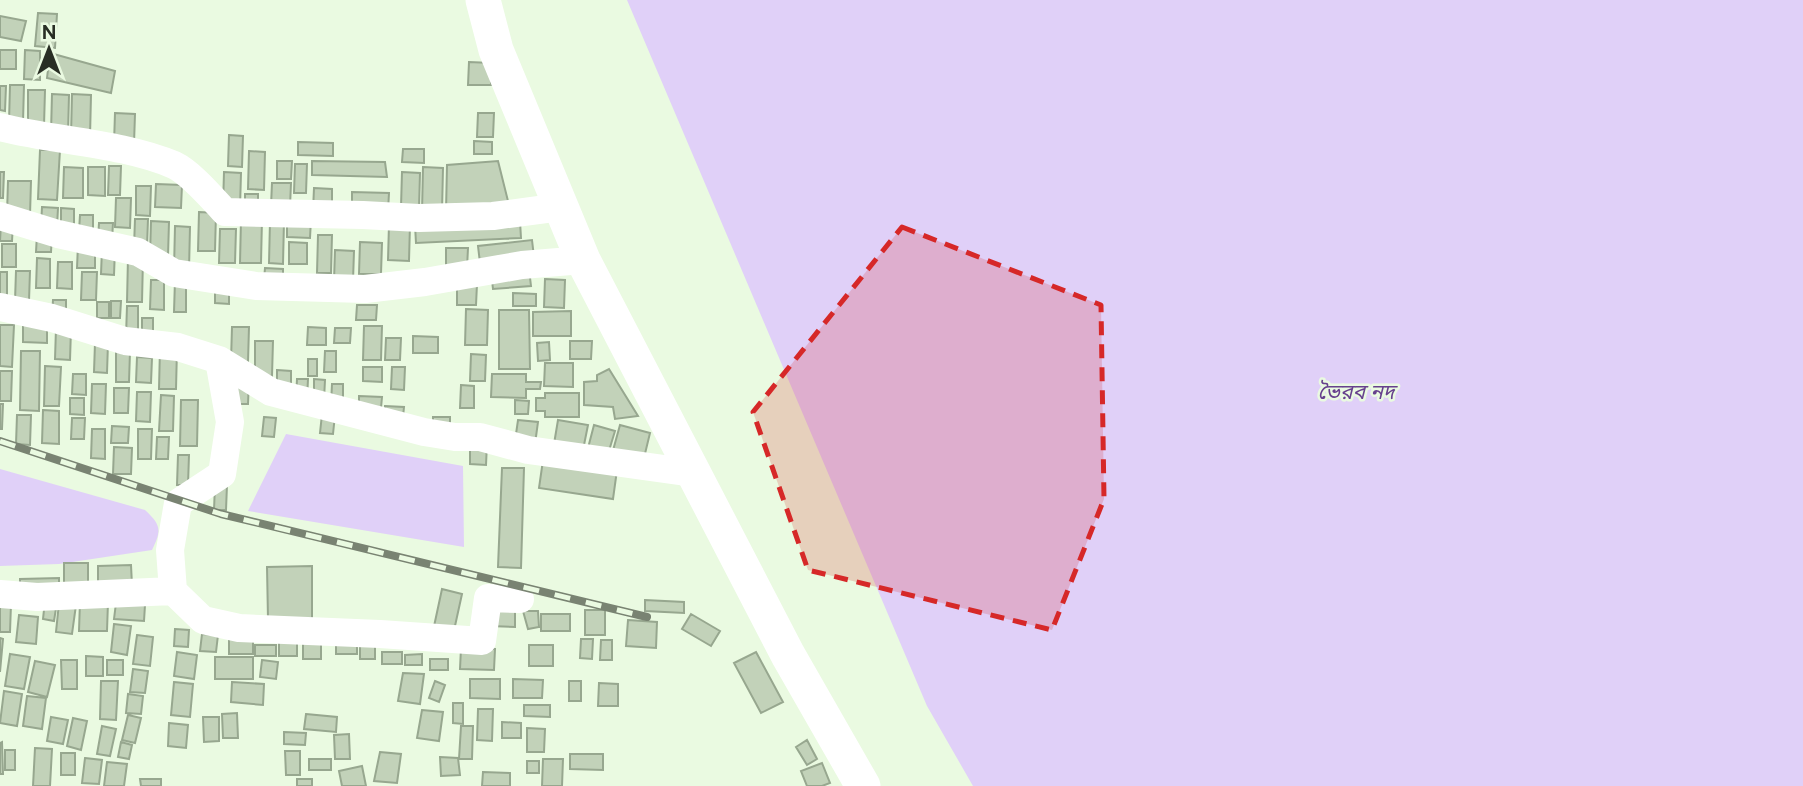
<svg xmlns="http://www.w3.org/2000/svg" width="1803" height="786" font-family="Figtree,'Noto Sans Bengali',sans-serif">
<rect width="100%" height="100%" fill="#eafae1"/>
<path fill="#e0d0f8" d="M627,0H1803V786H973L927,706Z
M286,434L463,466L464,547L248,511Z
M0,469L145,510C161,525 162,530 152,550L59,564L0,566Z"/>
<path fill="#c2d2b9" stroke="#97a78f" stroke-width="2" d="M38,13L57,14L55,48L35,46Z
M0,16L26,21L21,41L0,37Z
M0,50H16V69H0Z
M25,50L40,51V80L24,79Z
M50,53L115,71L111,93L47,78Z
M469,62L491,63V85H468Z
M10,85H24L23,122H9Z
M0,86H6L5,111L0,110Z
M28,90H45L44,126L28,125Z
M52,94L69,95L68,134L51,133Z
M72,94L91,95L90,137L71,136Z
M115,113L135,114L134,144H114Z
M478,113H494L493,137H477Z
M229,135L243,136L242,167L228,166Z
M474,141L492,142V154H474Z
M298,142L333,143V156L298,155Z
M403,149H424V163L402,162Z
M40,150H60L57,200L38,199Z
M249,151L265,152L264,190L248,189Z
M277,161H292L291,179H277Z
M312,161L385,162L387,177L312,175Z
M498,161L510,209L446,211L447,165Z
M295,164H307L306,193H294Z
M109,166H121L120,195H108Z
M64,167L83,168V198H63Z
M88,167H105V196L88,195Z
M423,167L443,168L442,212H422Z
M0,172H4L3,198H0Z
M224,172L241,173L240,208L223,207Z
M402,172L420,173L419,208L401,207Z
M8,181H31L30,215L7,214Z
M272,183H291L290,207L271,206Z
M156,184L182,185L181,208L155,207Z
M136,186H151L150,216L136,215Z
M314,188L332,189V211H313Z
M352,192L389,193L388,211H352Z
M245,194H258V211L245,210Z
M116,198H131L130,228L115,227Z
M42,207L58,208L57,227H41Z
M61,208L74,209V228H61Z
M199,212L216,213L215,251H198Z
M80,215H93V232L79,231Z
M287,218L311,219L310,238L287,237Z
M135,219H148L147,247H134Z
M241,219H262L261,263H240Z
M151,221L169,222L168,256L150,255Z
M270,221H284L283,264L269,263Z
M520,221L521,238L416,243L415,225Z
M1,223H13L12,241H0Z
M99,223H113L112,240H98Z
M389,224L410,225L409,261L388,260Z
M175,226L190,227L189,270H174Z
M220,229H236L235,263H219Z
M37,234H52L51,252H36Z
M318,235H332L331,273H317Z
M532,240L534,257L480,263L478,246Z
M289,242L307,243V264H289Z
M360,242L382,243L381,274H359Z
M2,244H16V267H2Z
M78,244H95V268H77Z
M446,248H468L467,268H446Z
M102,249H115L114,275L101,274Z
M335,250L354,251L353,281H334Z
M128,257L143,258L142,302H127Z
M37,258L50,259V288H36Z
M58,262H72V289L57,288Z
M265,268L283,269V280H264Z
M529,269L531,286L493,289L491,272Z
M16,271H30L29,301H15Z
M0,272H7V299H0Z
M82,272H97L96,300H81Z
M545,279L565,280L564,308L544,307Z
M151,280H164V310L150,309Z
M175,280H186V312H174Z
M457,283L477,284L476,305H457Z
M215,287H229V304L215,303Z
M513,293L536,294V306H513Z
M53,300H66V315H52Z
M111,301H121L120,318H111Z
M97,302H109V318H97Z
M357,305H377L376,320H356Z
M127,306H138V337L126,336Z
M466,309L488,310L487,345H465Z
M499,310H529L530,369H499Z
M571,311V336H533V312Z
M142,318H153V334L142,333Z
M23,319L47,320V343L23,342Z
M0,325H14L12,367L0,366Z
M364,326H382L381,360H363Z
M232,327H249L248,362L231,361Z
M308,327L326,328V345H307Z
M56,328L71,329L70,360L55,359Z
M335,328H351L350,343H334Z
M413,336L438,337V353H413Z
M386,338H401L400,360H385Z
M255,341H273L272,376L255,375Z
M570,341H592L591,359H570Z
M549,342L550,360L538,361L537,343Z
M95,343H108L107,373L94,372Z
M160,348L177,349L176,389H159Z
M21,351H40L39,411L20,410Z
M325,351H336V372H324Z
M116,352H130L129,382H116Z
M471,354L486,355L485,381H470Z
M137,357L152,358L151,383L136,382Z
M308,359H317V376H308Z
M545,363H573V387L544,386Z
M45,366L61,367L59,406H44Z
M363,367H382V382L363,381Z
M392,367H405L404,390L391,389Z
M609,369L638,416L615,419L613,407L584,405V382L597,381V375Z
M277,370L291,371V389H277Z
M0,371H12L11,401H0Z
M73,374H86V395L72,394Z
M492,374H526V382H541L540,389H526V398L491,397Z
M297,379H308L307,400H296Z
M314,379L325,380L324,400L314,399Z
M231,380H249L248,404H231Z
M92,384H106L105,414L91,413Z
M332,384H343V406L331,405Z
M461,385L474,386V408H460Z
M114,388H129L128,413H114Z
M137,392H151L150,422L136,421Z
M545,393H579V417H545V411H536V398H545Z
M161,395L174,396L173,431H159Z
M359,396L382,397L381,408H359Z
M70,398H84V415L70,414Z
M181,400H198L197,446H180Z
M515,400L529,401L528,414H515Z
M0,404H3L2,429H0Z
M385,406L404,407L403,417H385Z
M43,410L59,411V444L42,443Z
M322,414L335,415L333,434L320,433Z
M17,415H31L30,445L16,444Z
M264,417L276,418L274,437L262,436Z
M433,417H450V431L433,430Z
M72,418H85L84,439H71Z
M518,420L538,422L535,444L515,441Z
M558,420L588,425L583,450L554,444Z
M594,425L615,431L608,454L588,448Z
M620,425L650,433L643,462L612,454Z
M112,426L129,427L128,443H111Z
M92,429H105V459L91,458Z
M138,429H152L151,459H138Z
M157,437H169L168,459H156Z
M470,442L487,443L486,465L470,464Z
M114,447L132,448L131,474H113Z
M178,455H189L188,485H177Z
M543,460L617,470L613,499L539,488Z
M502,468H524L521,568L498,567Z
M215,485H227L226,510H214Z
M64,563H88V585H64Z
M131,565L132,585L98,586V566Z
M312,566V618L268,619L267,567Z
M59,578V586H20V579Z
M442,589L462,594L453,635L433,631Z
M645,600L684,602V613L645,611Z
M45,601L57,602L54,621L43,619Z
M80,601L108,602L107,631H79Z
M59,603L76,605L72,634L56,632Z
M116,603L145,605L144,621L114,619Z
M0,604H11L10,632H0Z
M491,606L515,607V627L490,626Z
M585,610H605V635H585Z
M523,611H538L539,627L528,629Z
M541,614H570V631H541Z
M691,614L720,631L711,646L682,629Z
M19,615L38,617L36,644L16,642Z
M628,620L657,622L656,648L626,646Z
M114,624L131,626L127,655L111,652Z
M175,629L189,630L188,647L174,646Z
M202,634L218,635L216,652L200,651Z
M137,635L153,637L150,666L133,664Z
M279,636H297V656H279Z
M0,638L3,639L0,672Z
M229,639H253V654H229Z
M303,639H321V659H303Z
M581,639H593L592,659L580,658Z
M336,640H357V654H336Z
M601,640H612V660H600Z
M255,645H276V656H255Z
M529,645H553V666H529Z
M360,646H375V659H360Z
M461,648L495,649L494,670L460,669Z
M177,652L197,655L194,679L174,676Z
M382,652H402V664H382Z
M756,652L783,702L761,713L734,663Z
M10,654L30,657L24,689L5,686Z
M422,654V665H405V655Z
M86,656L103,657V676H86Z
M215,657H253V679H215Z
M430,659H448V670H430Z
M61,660H77V689H62Z
M107,660H123V675H107Z
M262,660L278,662L276,679L260,677Z
M35,661L55,665L47,697L28,692Z
M133,669L148,671L145,693L130,692Z
M403,673L424,674L420,704L398,701Z
M470,679H500V699L470,698Z
M513,679L543,680L542,698H513Z
M101,681H118L116,720L100,719Z
M435,681L445,685L439,702L429,698Z
M569,681H581V701H569Z
M174,682L193,684L190,717L171,715Z
M232,682L264,684L263,705L231,702Z
M599,683L618,684V706H598Z
M4,691L22,694L17,726L0,723Z
M128,694L143,696L141,714L126,713Z
M27,696L46,698L42,729L23,726Z
M453,703H463V724L453,723Z
M524,705H550V717L524,716Z
M478,709H493L492,741L477,740Z
M422,710L443,712L439,741L417,738Z
M237,713L238,738H223L222,714Z
M306,714L337,717L336,732L304,729Z
M128,715L141,718L135,743L122,740Z
M51,717L68,720L63,744L47,741Z
M203,717H219V741L204,742Z
M73,718L87,721L81,750L67,746Z
M502,722L521,723V738H502Z
M169,723L188,725L186,748L168,746Z
M102,726L116,729L110,756L97,754Z
M461,726H473L472,759H459Z
M527,728L545,729L544,752H527Z
M284,732L306,733L305,745L284,744Z
M349,734L350,759H335L334,735Z
M807,740L817,759L807,765L796,747Z
M2,742L3,774H0V743Z
M121,742L132,745L129,759L118,757Z
M35,748L52,749L50,786H33Z
M5,750H15V770H5Z
M285,751H300V775H286Z
M380,752L401,754L397,783L374,781Z
M61,753H75V775H61Z
M570,754H603V770L570,769Z
M440,757L458,758L460,775L441,776Z
M85,758L102,760L99,784L82,783Z
M309,759H331V770H309Z
M543,759H563L562,786H542Z
M527,761H539V773H527Z
M107,762L127,764L124,786H104Z
M822,763L830,783L822,786H807L801,771Z
M362,766L366,786H342L339,771Z
M483,772L510,773V786H482Z
M140,779H161V786H141Z
M297,779H312V786H297Z"/>
<g fill="none" stroke-linecap="round" stroke-linejoin="round">
<path stroke="#fff" stroke-width="28" d="M0,127C55,141 122,143 174,165C191,173 212,198 225,212L363,215L419,218L493,216L561,207
M0,216L58,234L138,252L174,273L256,286L365,289L425,282L522,265L583,260
M0,307L52,318L125,341L178,347L219,360L271,392L424,432L455,437H480L528,450L693,473
M173,591L170,550L178,503L222,474L230,422L219,360
M0,594L37,597L173,591L203,620L239,628L380,634L482,641L488,598L520,599"/>
<path stroke="#fff" stroke-width="35" d="M483,0L496,50L583,260L788,655L863,786"/>
<g stroke="#798372" stroke-width="8">
<path id="rail" d="M0,441L221,514L647,617"/>
</g>
<use href="#rail" stroke="#eafae1" stroke-width="5" stroke-dasharray="16" stroke-linecap="butt"/>
</g>
<path fill="#d62828" fill-opacity="0.2" stroke="#d62828" stroke-width="5" stroke-dasharray="14 9" stroke-linejoin="round" d="M902,227L1101,305L1104,499L1052,630L808,570L753,412Z"/>
<g text-anchor="middle" stroke-width="5" stroke-linejoin="round" paint-order="stroke">
<g font-size="21" font-style="italic" fill="#66408d" stroke="#eafae1">
<text x="1356" y="399">ভৈরব নদ</text>
</g>
</g>
<g transform="translate(49 49)" stroke="#eafae1" stroke-width="5" paint-order="stroke">
<path d="M0-5L12 26L0 18L-12 26Z" fill="#282e24"/>
<text y="-10" font-size="19" font-weight="bold" text-anchor="middle" fill="#282e24">N</text>
</g>
</svg>
